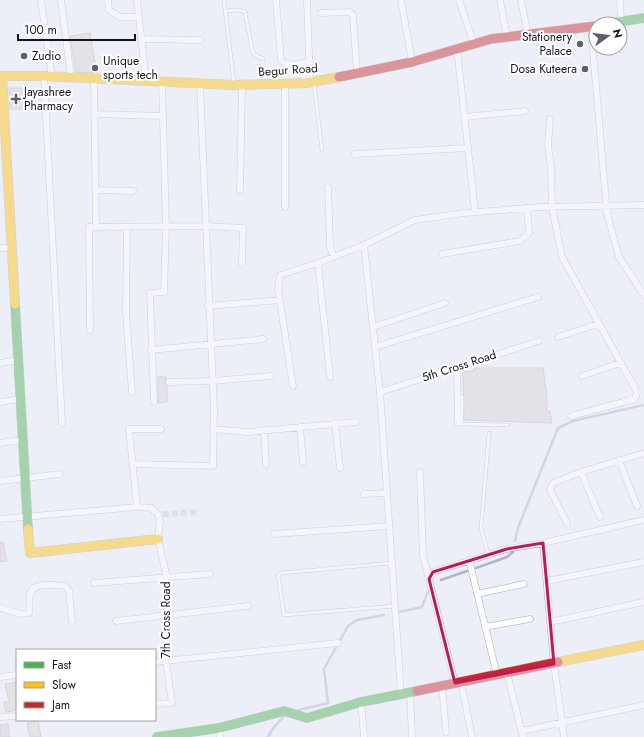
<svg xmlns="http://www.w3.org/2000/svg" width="644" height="737" font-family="Jost,sans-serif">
<rect width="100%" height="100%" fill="#edeff8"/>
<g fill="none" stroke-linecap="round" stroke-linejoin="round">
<path stroke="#b0b4cf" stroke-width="2.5" d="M515,541L518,528L558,428L573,421L644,405
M476,568L507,557L513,552
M441,580L467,571
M399,612L422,607L429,589
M295,711L328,703L324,669L348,626L357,620L384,615
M268,737L274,727L286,714"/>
</g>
<path fill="#d9d3d3" stroke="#b9b5b7" d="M90,33L97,73L76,72L70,36Z
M9,88H24V109H10Z
M474,368H543L547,396V411H550L552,423L464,420L463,372L474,371Z
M158,377H166L165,382L167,386V402L158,403Z
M3,542L7,561L0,562V543Z
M16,682L17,710L6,712L4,702L9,701L5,684Z
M38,721L41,737H30L27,723Z
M8,724L10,737H1L0,725Z"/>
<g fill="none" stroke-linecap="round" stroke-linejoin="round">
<path stroke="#ccced7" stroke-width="6" stroke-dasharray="6 3" stroke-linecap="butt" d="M163,514L198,512"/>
<g stroke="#a6a8b0" stroke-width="4">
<path id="lane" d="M224,0L234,84
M226,11L239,10L245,12L253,54L263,59
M314,84L322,150
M458,397H462V411
M458,410L462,411L461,424L508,425
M488,554L481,528L489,433
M392,563L281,573L278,575L284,615L395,606"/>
</g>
<g stroke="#a6a8b0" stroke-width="7">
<path id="street" d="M41,0L52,77
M61,0L71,77
M108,0L109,10L120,17H139
M137,0L146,81
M276,0L281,60C288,68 300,63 310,62
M307,0L310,83
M401,0L412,62
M459,0L474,44
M500,0L507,38
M521,0L528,35
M620,0L621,20
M321,13L350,12L353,15L357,73
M591,28L607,213L619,257L644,295
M141,39L200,40
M457,49L475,212
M303,63L304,84
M44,76L62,423
M94,79L96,228
M94,114L163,116
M464,117L525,111
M550,119L548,145L551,168L552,207L562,257L637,392L635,399L571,416
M355,154L468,148
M328,187L330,247L334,257
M96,190L133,191
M240,190L242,85
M285,207V84
M127,227L126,312L132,392
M364,245L380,392L401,694
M0,248H11
M442,254L520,241L529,233L527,208
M318,263L330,377
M208,306L280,300
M373,327L445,303
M90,330L89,227L205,226L243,228L242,263
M558,337L598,324
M375,347L538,297
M151,350L263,339
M0,363L18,360
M457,367L458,423
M582,376L620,363
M169,382L212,381L271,376
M293,386L278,289L280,275L318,263L364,245L415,220L464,213L541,207L644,205
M380,392L539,341
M0,402L20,399
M154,402L150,293L164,292L166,227L162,82
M335,423L340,468
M300,427L303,462
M213,429L248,432L356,422
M264,430L266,464
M0,443L21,440
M619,460L637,506
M132,464L213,466L214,410L200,84
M420,472L423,556L429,579
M581,472L600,517
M0,481L60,474
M364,494L387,493
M137,507L129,429H161
M0,519L137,507L151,508L158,514L160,521L158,539L167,578L166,661L172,703L155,704
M567,523L550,490L553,483L581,472L644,453
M274,534L389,526
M543,543L554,664L564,737
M469,560L497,675
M547,581L644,562
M94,583L210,574
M477,594L524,584
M0,608L21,614L29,613C30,607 29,599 30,594C34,581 55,585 65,586L69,591L72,621
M116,621L248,606
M550,622L644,602
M485,627L530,619
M155,662L338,643
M507,673L523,737
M0,677L17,675
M461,682L472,737
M455,683L429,579L433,572L507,549L543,543L644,520
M442,686L446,732
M410,693L412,737
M361,702L364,737
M0,717L17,716
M219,728L220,737
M522,731L644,705"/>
</g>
<g stroke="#a6a8b0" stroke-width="10">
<path id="fast" d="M606,24L644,18
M15,304L28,529
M157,737L219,728L284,711L307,718L361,702L417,691"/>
</g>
<g stroke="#a6a8b0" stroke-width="10">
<path id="slow" d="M0,76H44L234,85L306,83L339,77
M2,76L15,304
M28,529L30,553L158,539
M558,662L644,645"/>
</g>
<g stroke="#a6a8b0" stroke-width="10">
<path id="jam" d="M339,77L412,62L491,39L596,26
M417,691L558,662"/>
</g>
<use href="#lane" stroke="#fcfdfe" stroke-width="3"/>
<use href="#street" stroke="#fcfdfe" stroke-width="6"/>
<use href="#fast" stroke="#4caf50" stroke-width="9"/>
<use href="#slow" stroke="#ffc107" stroke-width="9"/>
<use href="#jam" stroke="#c62828" stroke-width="9"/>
</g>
<path d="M0 0H644V737H0ZM543,543L554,664L455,683L429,579L433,572L507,549Z" fill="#edeff8" fill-opacity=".55" fill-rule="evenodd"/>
<path fill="none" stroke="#c2185b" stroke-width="3" stroke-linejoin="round" d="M543,543L554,664L455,683L429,579L433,572L507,549Z"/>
<g fill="#5f616a" stroke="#fff" stroke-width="1.5">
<circle cx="580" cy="44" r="4"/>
<circle cx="24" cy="56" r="4"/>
<circle cx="95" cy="68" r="4"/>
<circle cx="585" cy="69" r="4"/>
<path d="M14 93h4v4h4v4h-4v4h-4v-4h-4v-4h4z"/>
</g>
<g text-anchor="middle" stroke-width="4" stroke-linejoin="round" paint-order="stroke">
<g font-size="12" fill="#13151e" stroke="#fff" text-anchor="start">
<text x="572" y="41" text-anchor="end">Stationery<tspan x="572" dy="14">Palace</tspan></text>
<text x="32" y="60">Zudio</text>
<text x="103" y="65">Unique<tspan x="103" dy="14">sports tech</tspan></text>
<text x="577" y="73" text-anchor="end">Dosa Kuteera</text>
<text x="24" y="96">Jayashree<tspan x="24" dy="14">Pharmacy</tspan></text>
</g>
<g font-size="12" fill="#13151e" stroke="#fff">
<text transform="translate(288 70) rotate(-4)" y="4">Begur Road</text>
<text transform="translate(459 366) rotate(-18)" y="4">5th Cross Road</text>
<text transform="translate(166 620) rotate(-90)" y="4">7th Cross Road</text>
</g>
</g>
<rect x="16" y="649" width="140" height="72" fill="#ffffff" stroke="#a1a1a5"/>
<rect x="24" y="662" width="20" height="6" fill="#4caf50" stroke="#a1a1a5"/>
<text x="52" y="669" font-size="12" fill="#13151e">Fast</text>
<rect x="24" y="682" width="20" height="6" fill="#ffc107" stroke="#a1a1a5"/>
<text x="52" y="689" font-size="12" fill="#13151e">Slow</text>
<rect x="24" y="702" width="20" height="6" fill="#c62828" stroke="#a1a1a5"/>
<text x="52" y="709" font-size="12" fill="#13151e">Jam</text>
<g transform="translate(608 36) rotate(76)"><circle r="19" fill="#ffffff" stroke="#a1a1a5"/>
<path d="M0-3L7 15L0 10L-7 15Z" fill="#5f616a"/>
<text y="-6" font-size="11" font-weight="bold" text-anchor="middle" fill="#13151e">N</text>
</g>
<path d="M18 34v6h117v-6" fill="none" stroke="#13151e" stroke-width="2"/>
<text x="24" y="34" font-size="12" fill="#13151e" stroke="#ffffff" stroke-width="3" paint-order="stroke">100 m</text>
</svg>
